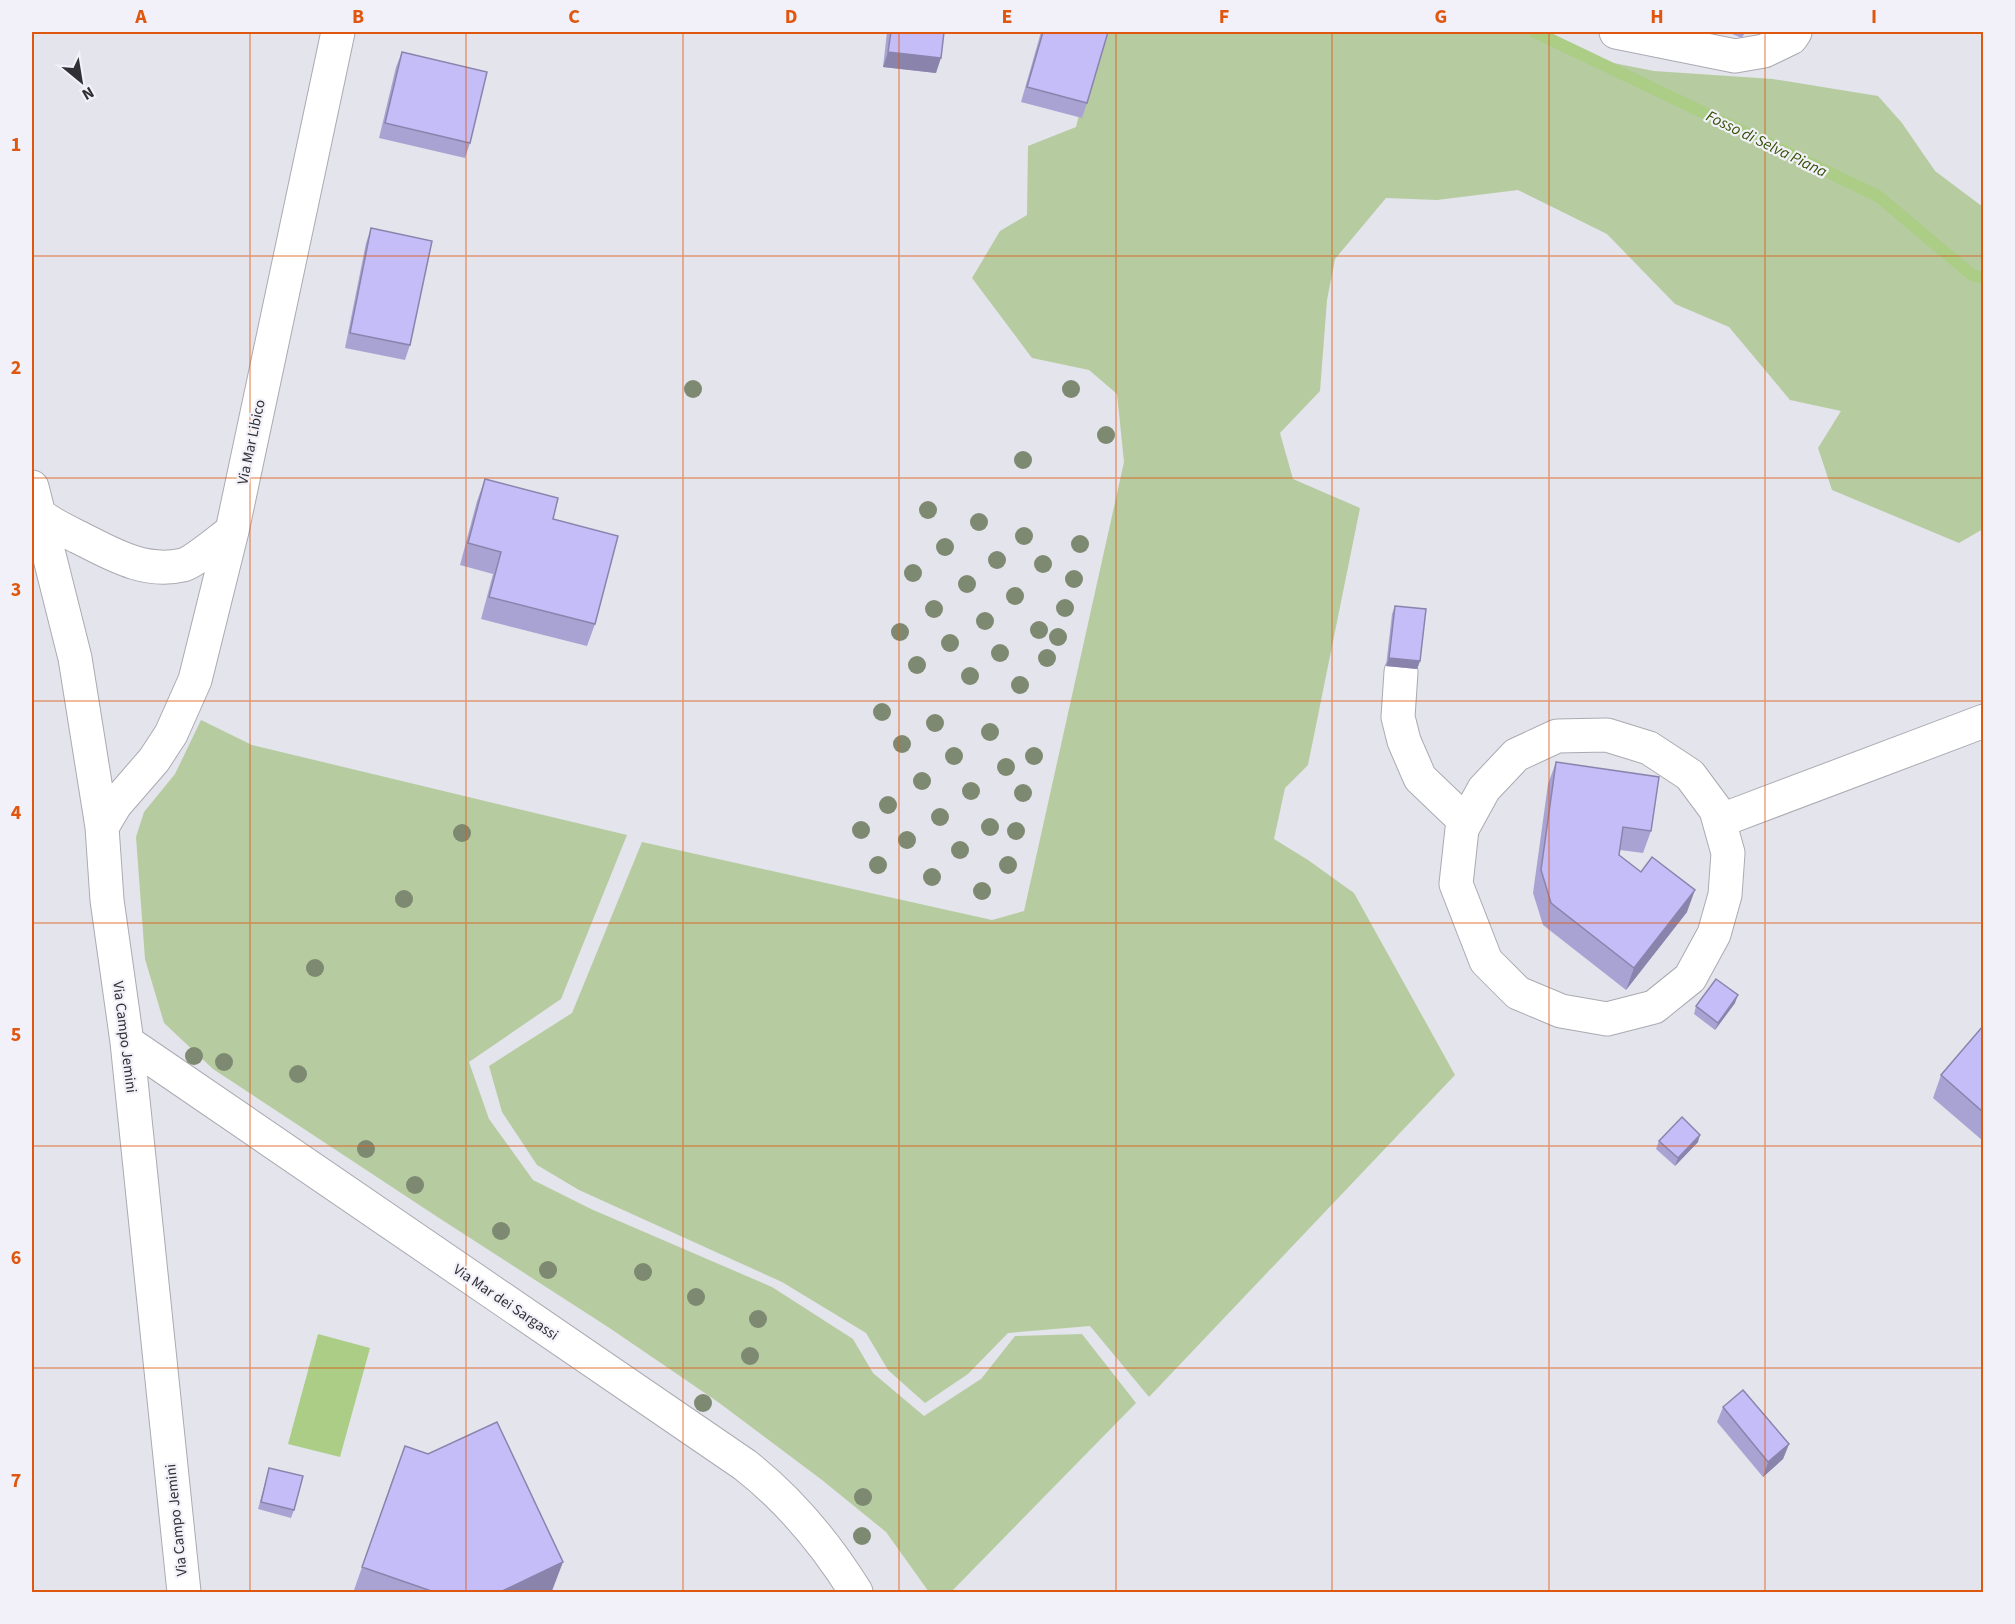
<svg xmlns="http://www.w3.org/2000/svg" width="2015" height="1624" font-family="'Source Sans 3',sans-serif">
<rect width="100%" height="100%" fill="#e4e4ec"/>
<path fill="#b6cca0" d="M1100,32H1549L1578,56L1654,71L1773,79L1878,96L1902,123L1935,171L1983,207V529L1959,543L1832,490L1818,448L1841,411L1790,400L1729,327L1675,304L1607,234L1518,190L1437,200L1386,198L1335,259L1327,300L1320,391L1280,433L1293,479L1360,508L1308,765L1285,788L1274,839L1308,860L1354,893L1455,1075L1149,1397L1090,1326L1008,1333L968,1374L925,1403L888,1370L866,1333L782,1282L579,1190L537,1165L502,1112L489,1066L572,1013L642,842L992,920L1024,911L1124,462L1117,394L1089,370L1032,358L972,278L1000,231L1027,215L1028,146L1076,127Z
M201,720L252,745L627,835L561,999L469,1062L489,1119L533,1180L591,1209L772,1287L853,1339L873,1373L924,1416L981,1379L1015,1336L1082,1334L1136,1403L951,1592H929L886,1532L822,1480L718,1402L608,1327L439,1218L213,1069L164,1023L145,959L136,837L144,812L175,774Z"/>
<path fill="#abcd86" d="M318,1334L370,1348L340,1457L288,1444Z"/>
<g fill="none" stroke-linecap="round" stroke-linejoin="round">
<path stroke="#abcd86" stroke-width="12" d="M1535,32L1878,196L1972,275L1984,278"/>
<g stroke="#abaab2" stroke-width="35">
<path id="minor" d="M1616,32L1735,56L1764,51L1791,38L1795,32
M32,487L75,658L102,827L107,900L127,1042L184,1592
M32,508C45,521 62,529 78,537C112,554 144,574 183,565C194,562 221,539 232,531
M1401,672L1398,717L1404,741L1420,778L1466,822
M1607,735L1649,748L1690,775L1716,810L1728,853L1725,895L1714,934L1690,978L1654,1007L1607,1019L1561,1011L1518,993L1486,961L1456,884L1462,829L1484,789L1516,755L1557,736Z
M1719,821L1984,721
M102,827L115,805L154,760L171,734L195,680L232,531L338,32
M127,1042L745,1465C791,1501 826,1544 856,1592"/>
</g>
<use href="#minor" stroke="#fff" stroke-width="33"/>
</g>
<g fill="#7e8971">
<circle cx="693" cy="389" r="9"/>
<circle cx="1071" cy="389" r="9"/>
<circle cx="1106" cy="435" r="9"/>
<circle cx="1023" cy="460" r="9"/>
<circle cx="928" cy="510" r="9"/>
<circle cx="979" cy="522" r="9"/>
<circle cx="1024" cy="536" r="9"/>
<circle cx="1080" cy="544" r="9"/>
<circle cx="945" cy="547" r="9"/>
<circle cx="997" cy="560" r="9"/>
<circle cx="1043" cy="564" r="9"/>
<circle cx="913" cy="573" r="9"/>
<circle cx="1074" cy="579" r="9"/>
<circle cx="967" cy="584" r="9"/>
<circle cx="1015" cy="596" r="9"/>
<circle cx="1065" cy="608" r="9"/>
<circle cx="934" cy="609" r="9"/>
<circle cx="985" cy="621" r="9"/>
<circle cx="1039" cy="630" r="9"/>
<circle cx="900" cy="632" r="9"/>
<circle cx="1058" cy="637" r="9"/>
<circle cx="950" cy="643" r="9"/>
<circle cx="1000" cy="653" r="9"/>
<circle cx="1047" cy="658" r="9"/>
<circle cx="917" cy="665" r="9"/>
<circle cx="970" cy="676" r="9"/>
<circle cx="1020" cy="685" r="9"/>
<circle cx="882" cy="712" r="9"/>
<circle cx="935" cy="723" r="9"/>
<circle cx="990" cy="732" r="9"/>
<circle cx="902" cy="744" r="9"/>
<circle cx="954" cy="756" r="9"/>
<circle cx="1034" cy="756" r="9"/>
<circle cx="1006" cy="767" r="9"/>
<circle cx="922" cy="781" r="9"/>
<circle cx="971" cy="791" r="9"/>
<circle cx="1023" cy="793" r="9"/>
<circle cx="888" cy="805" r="9"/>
<circle cx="940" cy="817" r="9"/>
<circle cx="990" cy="827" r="9"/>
<circle cx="861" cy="830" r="9"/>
<circle cx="1016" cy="831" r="9"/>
<circle cx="462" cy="833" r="9"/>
<circle cx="907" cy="840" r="9"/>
<circle cx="960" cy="850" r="9"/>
<circle cx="878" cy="865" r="9"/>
<circle cx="1008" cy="865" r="9"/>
<circle cx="932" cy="877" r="9"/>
<circle cx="982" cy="891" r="9"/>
<circle cx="404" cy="899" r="9"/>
<circle cx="315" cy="968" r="9"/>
<circle cx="194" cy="1056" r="9"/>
<circle cx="224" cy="1062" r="9"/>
<circle cx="298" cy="1074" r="9"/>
<circle cx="366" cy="1149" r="9"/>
<circle cx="415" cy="1185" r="9"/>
<circle cx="501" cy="1231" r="9"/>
<circle cx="548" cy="1270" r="9"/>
<circle cx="643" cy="1272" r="9"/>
<circle cx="696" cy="1297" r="9"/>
<circle cx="758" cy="1319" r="9"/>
<circle cx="750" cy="1356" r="9"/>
<circle cx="703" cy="1403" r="9"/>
<circle cx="863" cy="1497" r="9"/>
<circle cx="862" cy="1536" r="9"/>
</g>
<path fill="#a9a3d4" d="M887,32H944L936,73L883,67Z
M1041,32H1108L1087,103L1082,118L1021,102Z
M1727,32H1745L1742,38Z
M402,52L470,143L465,158L379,138L396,67Z
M371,228L410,345L405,360L345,348L366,243Z
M485,479L553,519L595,624L587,646L481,619L493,574L460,565L477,501Z
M1395,606L1420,661L1417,669L1386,666L1392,614Z
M1556,762L1651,831L1643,853L1620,850L1619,855L1687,912L1626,990L1543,925L1533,893L1548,784Z
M1735,1003L1715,1030L1694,1014L1696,1006Z
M1983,1026V1141L1933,1098L1941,1075Z
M1659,1141L1698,1142L1675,1166L1656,1149Z
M1723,1407L1789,1444L1783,1459L1763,1477L1717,1422Z
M269,1468L294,1510L291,1518L258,1509Z
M394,1475L552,1591L549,1593H353Z"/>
<path fill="#8a84ad" d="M888,52L941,58L936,73L883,67Z
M1389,658L1420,661L1417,669L1386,666Z
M1695,890L1687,912L1626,990L1634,968Z
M1738,995L1735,1003L1715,1030L1718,1023Z
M1700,1135L1698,1142L1675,1166L1678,1158Z
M1789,1444L1783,1459L1763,1477L1768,1462Z
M563,1562L552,1591L549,1593H498Z"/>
<path fill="#c5bdf7" stroke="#8a84ad" stroke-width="1.5" d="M891,32H944L941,58L888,52Z
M1043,32H1108L1087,103L1027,87Z
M402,52L487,72L470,143L385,123Z
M371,228L432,241L410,345L350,333Z
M485,479L558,498L553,519L618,536L595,624L489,597L501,552L468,543Z
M1395,606L1426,609L1420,661L1389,658Z
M1556,762L1659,777L1651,831L1623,827L1619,855L1641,872L1652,857L1695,890L1634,968L1551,903L1541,870Z
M1716,979L1738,995L1718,1023L1696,1006Z
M1983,1026V1112L1941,1075Z
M1682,1117L1700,1135L1678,1158L1659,1141Z
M1743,1390L1789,1444L1768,1462L1723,1407Z
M497,1422L563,1562L498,1593H437L362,1567L405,1446L428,1454Z
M269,1468L303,1476L294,1510L261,1502Z"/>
<path fill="none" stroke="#df570e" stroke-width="1.5" stroke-opacity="0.55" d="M250,32V1592M466,32V1592M683,32V1592M899,32V1592M1116,32V1592M1332,32V1592M1549,32V1592M1765,32V1592M32,256H1984M32,478H1984M32,701H1984M32,923H1984M32,1146H1984M32,1368H1984"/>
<g text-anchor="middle" stroke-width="4.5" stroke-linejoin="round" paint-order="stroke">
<g font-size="15" fill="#313135" stroke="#f2f1fa">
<text transform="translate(251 442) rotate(-78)" y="5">Via Mar Libico</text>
<text transform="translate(125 1037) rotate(83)" y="5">Via Campo Jemini</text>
<text transform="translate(506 1302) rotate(34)" y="5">Via Mar dei Sargassi</text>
<text transform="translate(176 1520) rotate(-96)" y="5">Via Campo Jemini</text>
</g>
<g font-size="16" font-style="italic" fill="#324f00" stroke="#f2f1fa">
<text transform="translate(1767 143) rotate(26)" y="6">Fosso di Selva Piana</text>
</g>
</g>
<rect width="2015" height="1624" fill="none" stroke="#f2f1fa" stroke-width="66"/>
<g transform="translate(81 81) rotate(150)" stroke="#f2f1fa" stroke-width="4.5" paint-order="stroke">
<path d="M0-4.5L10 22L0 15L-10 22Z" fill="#313135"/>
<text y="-9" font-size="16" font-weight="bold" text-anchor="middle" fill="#313135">N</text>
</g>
<rect x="33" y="33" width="1949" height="1558" fill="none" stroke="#df570e" stroke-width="2"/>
<g font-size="20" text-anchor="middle" font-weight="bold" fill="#df570e">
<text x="141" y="23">A</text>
<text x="358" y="23">B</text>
<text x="574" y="23">C</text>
<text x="791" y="23">D</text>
<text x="1007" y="23">E</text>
<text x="1224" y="23">F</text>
<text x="1441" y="23">G</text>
<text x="1657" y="23">H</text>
<text x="1874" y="23">I</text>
<text x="16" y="151">1</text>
<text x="16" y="374">2</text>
<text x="16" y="596">3</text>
<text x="16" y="819">4</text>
<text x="16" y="1041">5</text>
<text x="16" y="1264">6</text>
<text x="16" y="1487">7</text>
</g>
</svg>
